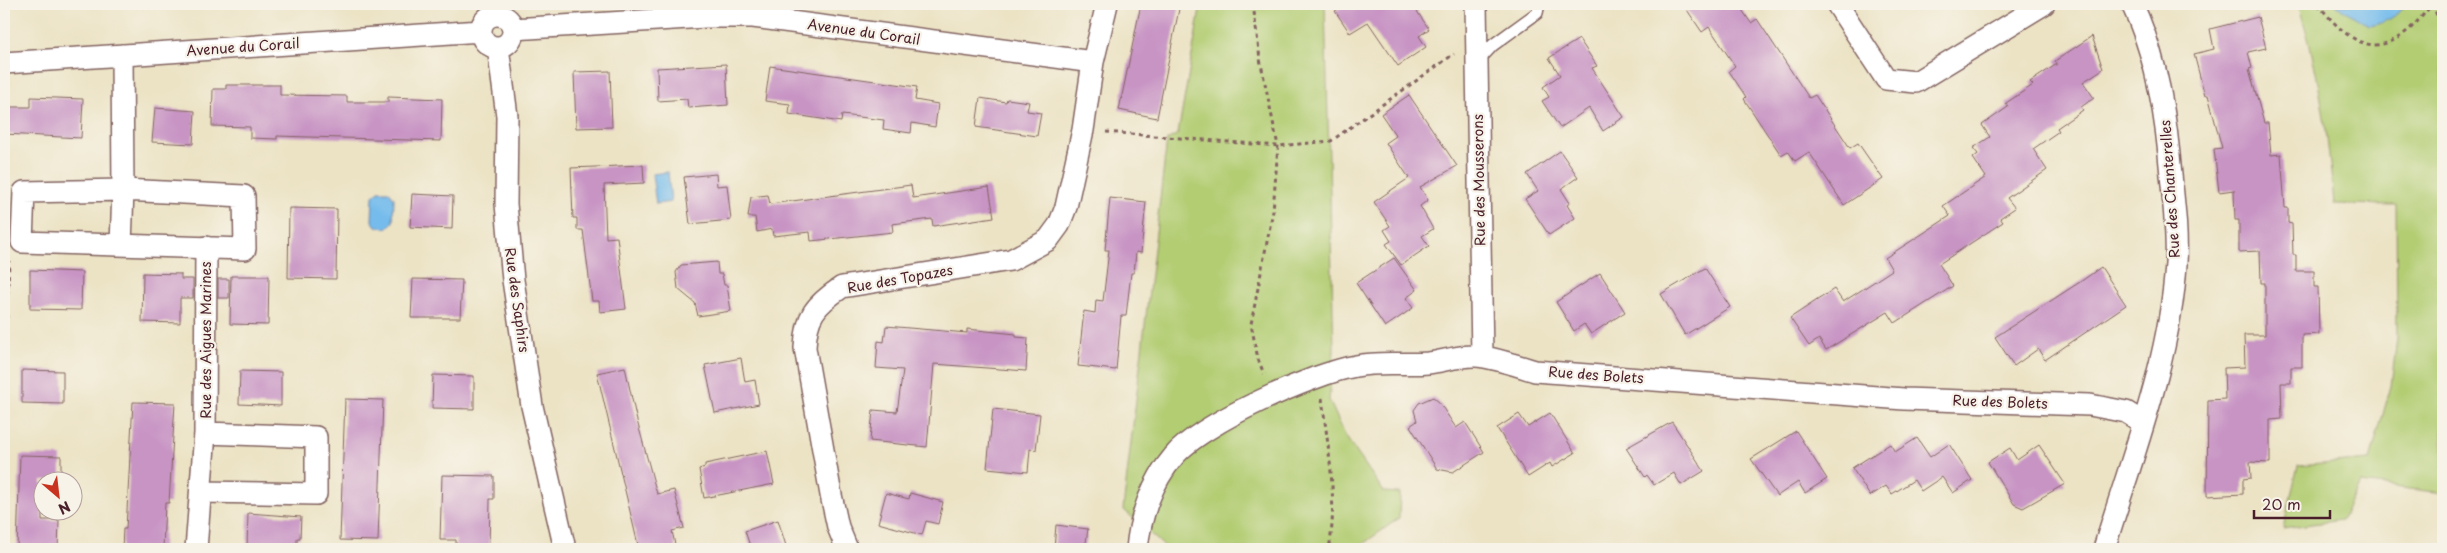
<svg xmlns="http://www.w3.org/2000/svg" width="2447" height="553" font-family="'Playpen Sans',sans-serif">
<rect width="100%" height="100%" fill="#f7f3e8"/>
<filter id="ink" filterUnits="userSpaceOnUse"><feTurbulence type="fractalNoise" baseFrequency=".02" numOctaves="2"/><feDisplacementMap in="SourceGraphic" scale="10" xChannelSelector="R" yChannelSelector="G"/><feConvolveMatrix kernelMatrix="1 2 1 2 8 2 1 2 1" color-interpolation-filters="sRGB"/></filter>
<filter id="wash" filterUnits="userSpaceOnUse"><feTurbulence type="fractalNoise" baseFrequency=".0096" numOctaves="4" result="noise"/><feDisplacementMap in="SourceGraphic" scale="20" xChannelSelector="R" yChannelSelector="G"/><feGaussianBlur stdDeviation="1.12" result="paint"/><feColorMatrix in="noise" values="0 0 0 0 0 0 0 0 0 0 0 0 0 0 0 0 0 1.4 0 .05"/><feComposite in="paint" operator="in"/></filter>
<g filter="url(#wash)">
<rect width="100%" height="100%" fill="#ece3c5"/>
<path fill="#b3cd73" stroke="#7e764f" d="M1201,4H1325L1334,351L1329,400L1346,437L1384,492L1400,493L1399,518L1356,549H1165V547L1123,509L1167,140L1178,134Z
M2298,4H2443V493L2360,483L2341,520L2283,528L2298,466L2370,460L2391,386L2397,338L2396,205L2334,204C2328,137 2319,68 2298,4Z"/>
<path fill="#75bcec" stroke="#606e8c" d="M2335,4H2405C2397,17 2384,24 2369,26Z
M668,172L671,202L656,204L652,174Z
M379,191H389L394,198L393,222L387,228L377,227L372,221L373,196Z"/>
<g id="blocks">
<path fill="#c894c4" d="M1141,4H1180L1157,118L1119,110Z
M1347,4H1412L1429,29L1419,36L1426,47L1398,66L1368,22L1350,33L1335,11Z
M1683,4H1738L1751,23L1757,19L1809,98L1815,95L1850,148L1858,143L1883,179L1844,205L1809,152L1795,161L1788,151L1781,155L1744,99L1746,97L1729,71L1735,66L1709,27L1702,32Z
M2258,17L2266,48L2248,52L2252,68L2249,69L2264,123H2268L2271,155L2281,154L2285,208H2288V223L2292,224L2293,255H2296V271H2314V287H2318L2319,334L2302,335V367H2291V383H2281L2282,419L2270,420V463L2250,462L2251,478L2243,479V494L2207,496L2208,400L2225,399L2224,368L2245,367L2244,335H2265V283H2261L2260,251L2239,252V220H2235L2234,190L2219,192L2214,149L2222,148L2208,95L2205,96L2194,54L2214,49L2210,29Z
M2092,36L2103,69L2083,82L2094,98L2081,107L2083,110L2057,128L2059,131L2033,149L2047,170L2007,198L2015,208L2000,218L2003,222L1939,264L1953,286L1895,323L1888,312L1826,350L1819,339L1809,346L1790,318L1834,289L1843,302L1892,270L1885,258L1950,216L1943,206L1986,177L1973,158L1978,154L1973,148L1990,137L1982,125L2008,107L2006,103L2033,85L2030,82L2057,64L2055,61Z
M1579,39L1597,66L1592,68L1624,117L1603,131L1589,108L1560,128L1542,101L1549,97L1543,87L1560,75L1549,58Z
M726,64L728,105L688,108L687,99L658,101L657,68Z
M770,66L917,87L915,100L938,104L935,127L912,123L911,133L883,129L884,120L842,115L841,122L789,114L790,104L765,101Z
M610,71L612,127L576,128L574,72Z
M226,85H280V95L347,96V102H388V97L442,99L441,141L277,136V139L250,138V127L212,126L213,89H226Z
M1409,95L1457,166L1420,187L1428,200L1420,206L1433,229L1422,236L1429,246L1401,265L1386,244L1391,241L1384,230L1390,226L1374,202L1409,178L1386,143L1396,136L1381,114Z
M31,97L83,99L81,138L4,134V107H31Z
M980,98L1006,102L1007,99L1029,102L1027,111L1041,113L1037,136L976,127Z
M155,108L195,111L193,144L152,142Z
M1560,151L1578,177L1561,189L1570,203L1567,205L1575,218L1549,235L1525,199L1538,191L1527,174Z
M643,165L644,183L604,185L606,238L617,237L626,309L600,312L599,301H592L583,230H577V218H573L571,168Z
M716,174L717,186L727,185L731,220L690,224L684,177Z
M911,185L913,198L989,187L994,217L933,226L932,219L892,224L893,232L811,241L810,232L773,236L772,229L757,232L755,217H748L751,197L768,195L770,204Z
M412,194L453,196L452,229L410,227Z
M1110,198L1146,202L1141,253L1136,252L1134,273H1131L1126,316H1121L1116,370L1078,366L1084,311L1095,313L1096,300L1103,301L1109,250H1105Z
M289,208L337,209L336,279L288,278Z
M1394,258L1417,290L1406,298L1413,308L1385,327L1356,283Z
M717,262L718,274H722L724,285H727L731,311L698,316L695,303L678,289L676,272L681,265Z
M2101,267L2126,305L2045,360L2038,349L2014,366L1995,337L2083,280Z
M1705,268L1730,307L1685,335L1661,294Z
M30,270L82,272L81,310L30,309Z
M143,273L181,274V279H193V298H180V323L142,322Z
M1600,273L1625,312L1591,334L1584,324L1574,331L1556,302Z
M231,276H269L268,325L230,324Z
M218,279H229V298H218Z
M413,279L462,280L460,318H411Z
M886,326L967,333V329L1016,334V337L1028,338L1026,371L934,364L927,447L870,441L873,410L897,412L903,370L876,368L878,341L884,342Z
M741,358L745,382L755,380L759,404L715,413L705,365Z
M625,367L636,417L657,494L674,490L684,528L672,531L676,549H639L597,373Z
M22,370L63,371V404L22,403Z
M240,371L281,372V406L239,404Z
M433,375L474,376V409L432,408Z
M1433,397L1439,402L1456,428L1465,422L1484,452L1453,472L1437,469L1410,426L1417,421L1414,410L1419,403Z
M345,399L383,400L378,541L340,540Z
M133,402L175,403L169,503H165L163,549H122L123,529H126Z
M993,409L1040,414L1036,450L1030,449L1028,472L987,468Z
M1550,413L1575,453L1552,467L1550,463L1528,477L1497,428L1519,414L1528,427Z
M1672,422L1704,471L1681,485L1674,473L1654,485L1647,475L1645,477L1626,448Z
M1796,431L1827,479L1805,493L1798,482L1777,496L1751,459Z
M1917,438L1930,457L1949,444L1972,480L1953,493L1942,477L1921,491L1914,480L1892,494L1886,486L1870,496L1852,468L1890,444L1895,452Z
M2039,445L2065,484L2023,508L2014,504L1988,462L2010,448L2017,460Z
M767,451L774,484L704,498L699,469L705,467V464Z
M20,455L61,456V480H42V520H59L58,549H17Z
M442,475L494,476V499H490L489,549H456V540H440Z
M886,493L909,499L910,493L943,502L938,524L926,521L922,535L878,523Z
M248,513L301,517L300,538H297V549H247Z
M778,520L787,549H751L745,531Z
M1056,525L1088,529L1085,549H1054Z"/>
</g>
</g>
<g filter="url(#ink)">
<use href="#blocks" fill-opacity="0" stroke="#836461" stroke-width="1"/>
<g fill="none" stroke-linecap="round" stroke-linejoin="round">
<g stroke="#836461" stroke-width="14">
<path id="lane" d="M1478,61L1493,45L1537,13L1539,4"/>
</g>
<g stroke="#836461" stroke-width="24">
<path id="street" d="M1476,4L1482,356
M1837,4L1886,79L1916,82L2044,4
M481 31a16 16 0 1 1 32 0a16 16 0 1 1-32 0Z
M513,29L705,17H753L1093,62
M498,47L507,116L506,204L513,280L532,406L565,549
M4,63L481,31
M123,190L244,196L245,249L22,242L24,192Z
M121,245L123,190L122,55
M201,492L316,494V437L205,433
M196,549L205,433L206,247
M847,549L838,527L831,495L805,348C806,316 815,305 842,287L1011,260L1048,240L1059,225L1066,207L1083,130L1093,62L1107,4
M1137,549C1140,516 1152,482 1174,456C1201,423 1314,373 1356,366C1380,361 1404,365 1428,363C1445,361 1467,353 1484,357C1501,360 1519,366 1535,371L1904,399L2090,405L2126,412L2142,422
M2104,549C2132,456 2170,361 2176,264C2178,227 2172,190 2169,154C2164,104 2154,50 2132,4"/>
</g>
<path stroke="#836461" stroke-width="3" stroke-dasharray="4 4" stroke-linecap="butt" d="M1253,4L1260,59L1278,146L1273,211L1251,324L1258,359L1264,374
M2318,4C2360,58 2390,59 2432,4
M2433,4L2443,34
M1106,132L1278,146L1331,141L1454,54
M4,390L9,261
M1322,398C1328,449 1338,499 1329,549"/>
<use href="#lane" stroke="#fff" stroke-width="11"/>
<use href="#street" stroke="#fff" stroke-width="21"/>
</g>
</g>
<g text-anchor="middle" stroke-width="4.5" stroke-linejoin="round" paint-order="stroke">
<g font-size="14" fill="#4a1f2b" stroke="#f7f3e8">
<text transform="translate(864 32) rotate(8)" y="5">Avenue du Corail</text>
<text transform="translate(243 47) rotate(-4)" y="5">Avenue du Corail</text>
<text transform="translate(1479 180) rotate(-91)" y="5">Rue des Mousserons</text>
<text transform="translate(2170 189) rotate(-94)" y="5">Rue des Chanterelles</text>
<text transform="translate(900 279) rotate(-10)" y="5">Rue des Topazes</text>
<text transform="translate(517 300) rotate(82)" y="5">Rue des Saphirs</text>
<text transform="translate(206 340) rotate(-90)" y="5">Rue des Aigues Marines</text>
<text transform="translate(1596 375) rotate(4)" y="5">Rue des Bolets</text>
<text transform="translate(2000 402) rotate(2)" y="5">Rue des Bolets</text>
</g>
</g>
<rect width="2447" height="553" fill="none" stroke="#f7f3e8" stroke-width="20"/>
<g transform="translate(58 496) rotate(152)"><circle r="24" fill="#f7f3e8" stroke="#b29e9c"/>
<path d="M0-4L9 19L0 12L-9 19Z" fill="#c8321e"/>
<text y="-8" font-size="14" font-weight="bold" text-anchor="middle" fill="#4a1f2b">N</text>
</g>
<path d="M2254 510v8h76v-8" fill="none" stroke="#4a1f2b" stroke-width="2.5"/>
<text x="2262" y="510" font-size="15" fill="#4a1f2b" stroke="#f7f3e8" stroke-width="4" paint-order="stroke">20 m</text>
</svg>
